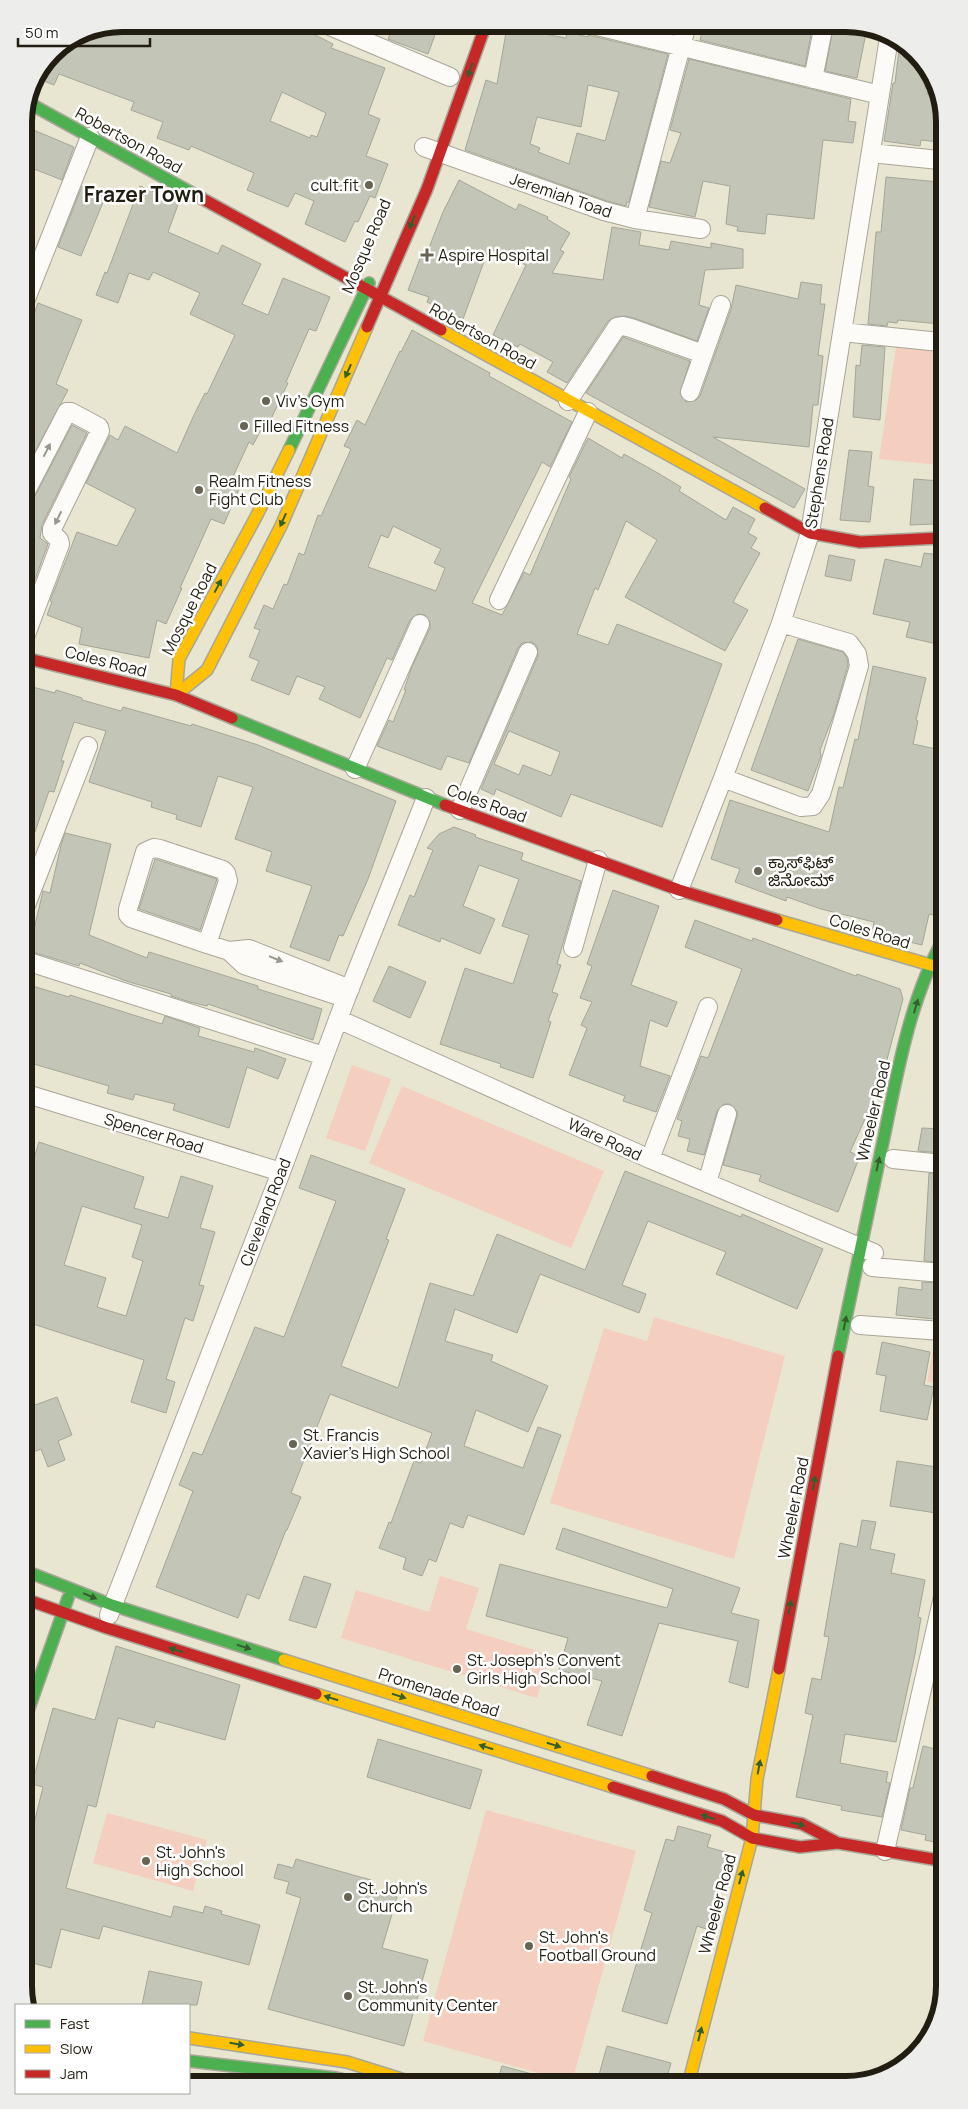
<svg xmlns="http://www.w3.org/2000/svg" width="968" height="2109" font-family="Manrope,'Noto Sans Kannada',sans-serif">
<rect width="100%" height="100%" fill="#e8e5d1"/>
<path fill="#f4cebe" d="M897,341L940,346V465L879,459Z
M352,1065L391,1079L365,1151L326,1138Z
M402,1086L604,1171L571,1248L369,1163Z
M654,1317L785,1356L734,1559L550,1503L604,1328L647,1341Z
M934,1344L942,1345L943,1384L927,1382Z
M440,1576L479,1588L466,1629L550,1655L537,1698L341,1638L356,1590L429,1612Z
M486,1810L636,1851L572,2082L423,2041Z
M107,1813L207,1840L193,1891L93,1863Z"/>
<path fill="#c3c5b6" stroke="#a4a698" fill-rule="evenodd" d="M123,24H256L278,33L281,24L315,35L333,44L331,48L385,68L368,114L380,119L366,156L388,164L375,198L370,196L358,222L355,221L345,242L305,224L314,201L295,193L288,207L247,190L254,173L191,146L189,150L157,138L163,122L131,110L134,102L59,74L54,85L36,78L53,53L85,31ZM282,92L326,113L317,137L311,135L310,138L270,121Z
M394,24H439L428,54L388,39Z
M633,24H673L671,33Z
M704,24H813L805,66L700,40Z
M834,24H852L864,29V32L866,33L857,78L825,71Z
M507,27L566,38L567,32L588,37V35L668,54L629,202H627L626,206L607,201L465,150L486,80L497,84ZM588,85L619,92L605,141L577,133L569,164L538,152L540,148L530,144L537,117L581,127Z
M900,42L905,44L927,74L925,88H928L927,94L939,96V142L921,140L920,146L884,141L893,83H895Z
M689,59L851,99L848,121L856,122L853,143L823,140L814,219L767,214L765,234L737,231L738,227L726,224L730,186L703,181L695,217L649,207L661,161L670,163L681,133L670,130Z
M24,126L74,147L62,180L24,165Z
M886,177L939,182L940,324L898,320L897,323L888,322L887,326L868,324L876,232H881Z
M459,180L516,210L519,204L548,217L547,219L570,233L560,250L564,252L552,273L603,280L612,227L641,232L639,245L669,250L671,241L711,248V243L743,249V268L705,270L699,305L709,308L697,341L634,318L625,316L615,317L608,321L567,383L547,372L553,362L520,344L518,347L493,335L526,265L489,248L463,319L427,302L429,297L408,290L421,256L425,258L443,212Z
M82,186L106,195L81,256L58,247Z
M140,186L179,202L168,232L218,254L222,245L261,264L242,304L268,315L283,278L330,297L316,331L309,329L286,382L288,383L271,419L267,418L253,445L249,442L230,483L240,487L224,524L211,519L180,588H182L166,624L157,620L149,658L79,644L82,628L47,615L52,602L50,601L77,532L117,546L136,509L86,483L110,435L118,440L125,426L177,453L194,415L205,393L207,394L235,335L190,314L200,293L153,272L149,280L129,273L118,303L96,295L105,272L107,273Z
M801,282L822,285L820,304H825L818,355L823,356L818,405H813L809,447L713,437L805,489L794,508L586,393L623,337L690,361L680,393L686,402L696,400L700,396L731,309L736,285L798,299Z
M38,303L82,320L56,384L68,390L30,461L25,458V337Z
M412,330L490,373L489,376L572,422L550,467L542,462L472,603L502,615L524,572L530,575L571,479L569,477L588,438L622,458L624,454L656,472L681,487L679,491L726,520L733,507L755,519L748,533L757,538L751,548L760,553L733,602L748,610L725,651L625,597L657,540L626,521L598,590L595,588L577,634L608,645L617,624L722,664L662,827L571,794L561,817L496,789L494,795L481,789L538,656L537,646L532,642L522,643L518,648L469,763L447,756L441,770L377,746L389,720L393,722L406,690H404L411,669L430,628V622L425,615L418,614L410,620L392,660L387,658L360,718L319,699L325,687L297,676L289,695L251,680L259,661L249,657L260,630L254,628L264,605L273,609L284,584L287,585L299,553L304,555L318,515L321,516L351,449L344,446L357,420L365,425L400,351L401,352ZM393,526L441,549L434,563L445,568L436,591L368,567L381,535L388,538ZM509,731L560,752L551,776L523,765L519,775L494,764Z
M862,345L885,347L880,420L853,417L856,365L860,366Z
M72,425L87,433L42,525L40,538L48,544L30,593L25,591V504L34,498Z
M849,450L872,452L868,486L874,487L870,522L840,520Z
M914,479L940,481V515L935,514L934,524L910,525Z
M924,553L940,555V630L937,644L906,637L910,622L873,614L885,559L921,567Z
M829,555L855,560L851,581L825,576Z
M798,639L843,652L847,658L848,665L834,714L820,750L821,756L808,791L751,770Z
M873,666L926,678L916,720L918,721L913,744L941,750V881L933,915L929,914L922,945L872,933L874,922L821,909L787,897L786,901L735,882L740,869L711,859L730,800L829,832L839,787L843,788L855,739L858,740Z
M25,685L55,693L56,690L82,698V700L121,711L123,707L191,726L192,724L258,745L396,801L368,879L343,936L339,935L329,961L290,947L312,886L266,871L272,852L235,839L253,787L218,776L201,827L176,819L177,815L151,807L152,802L89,782L106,731L74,722L61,761H64L54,792L49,791L28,852H26Z
M454,827L476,835L475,837L523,853L521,860L581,881L557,964L561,965L552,992L558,994L548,1021L551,1022L533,1078L500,1067L501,1064L440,1044L465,968L513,984L529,935L502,926L519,879L479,865L463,906L495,919L480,954L441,938L440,942L398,925L410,895L414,897L433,850L427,848L439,834Z
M65,833L111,844L89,935L147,958L149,952L258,986V989L322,1009L313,1040L208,1004L207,1006L190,1002L171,996V994L126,981L80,963L79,966L29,951L43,891L50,893L61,845Z
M155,859L217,879L200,930L139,909Z
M613,890L659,906L631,985L677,1002L667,1027L650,1020L640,1066L670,1076L656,1112L623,1101L625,1096L569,1075L587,1028L581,1025L592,1002L580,998L592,966L587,964Z
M695,920L752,941L753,938L856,976L857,974L900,989L903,999L880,1086L850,1152L860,1156L838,1212L759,1181L761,1175L723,1165L737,1116V1111L730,1104H724L717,1111L704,1155L687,1151L690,1139L678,1136L682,1121L677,1119L701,1056L708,1058L742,969L685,947Z
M389,966L426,982L410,1018L373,1001Z
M26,984L69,997L70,995L162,1024L165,1016L200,1028L198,1036L254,1052L255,1048L286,1059L278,1079L247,1067L229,1128L173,1110L175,1104L135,1094L133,1100L107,1093L109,1086L27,1062Z
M922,1128L942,1129V1153L918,1151Z
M39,1142L144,1177L134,1208L168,1218L181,1176L213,1186L200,1228L215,1232L199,1285L204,1286L193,1321L185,1318L166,1379L175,1382L166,1413L131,1402L144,1360L27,1322V1181ZM82,1206L142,1225L132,1257L143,1261L126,1316L97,1307L106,1278L64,1265Z
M311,1155L405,1189L386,1239L389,1240L341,1366L398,1388L430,1283L473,1296L497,1234L585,1270L625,1171L741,1217L742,1214L823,1249L797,1309L716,1274L726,1252L648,1221L622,1285L646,1294L639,1313L540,1274L517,1333L455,1309L445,1341L493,1355L491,1361L548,1386L528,1432L476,1410L464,1446L523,1468L538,1427L561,1435L524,1535L468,1515L463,1528L450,1523L436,1562L429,1559L422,1576L403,1569L406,1558L379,1548L389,1522L391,1523L414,1461L421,1463L432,1433L330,1394L291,1493L301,1497L287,1530H286L259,1599L247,1594L238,1618L156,1587L193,1491L179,1485L193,1452L202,1455L255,1327L284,1337L336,1201L299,1188Z
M929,1173L942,1174V1262L924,1261Z
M922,1282L938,1283L934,1319L896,1315L899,1287L922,1290Z
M882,1342L930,1352L924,1385L934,1387L927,1420L880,1411L886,1376L876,1374Z
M57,1397L72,1435L58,1441L65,1460L48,1467L41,1449L28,1454L27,1408Z
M897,1461L943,1468V1514L890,1506Z
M862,1520L876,1522L870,1549L895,1554L891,1573L925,1580L918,1617L921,1618L915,1654L896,1742L845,1734L840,1763L888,1772L886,1782L890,1783L882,1817L841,1810L842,1806L796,1797L813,1715L805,1713L812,1678L821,1680L829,1637L824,1636L840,1543L857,1547Z
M563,1528L740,1588L731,1613L759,1620L748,1688L729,1682L738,1641L659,1623L622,1736L587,1725L602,1681L559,1670L568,1638L486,1616L500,1564L667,1608L673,1589L556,1549Z
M304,1576L331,1584L316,1628L289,1620Z
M116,1646L240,1685L225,1740L156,1721L154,1728L118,1718L96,1807L88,1805L66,1888L171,1917L174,1906L203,1913L205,1906L222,1911L221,1914L260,1925L249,1965L103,1926L99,1939L61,1929L51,1968L29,1962V1844L43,1787L32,1784L53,1708L95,1720Z
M378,1739L482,1770L470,1809L367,1777Z
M923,1746L944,1751V1844L925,1840L926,1835L901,1830L910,1788H913Z
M678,1826L711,1835L707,1847L729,1853L706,1929L697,1926L667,2024L622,2011L652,1913L644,1910L666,1839L674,1841Z
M296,1859L371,1880L369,1888L397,1897L382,1948L428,1960L404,2046L268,2009L301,1898L286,1893L289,1882L274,1878L278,1864L293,1868Z
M149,1971L202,1982L197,2005H142Z
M607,2046L671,2063L666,2081L597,2082Z
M502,2066L547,2078L546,2082H497Z"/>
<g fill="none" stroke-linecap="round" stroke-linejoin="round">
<g stroke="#a9a697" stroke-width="20">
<path id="street" d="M325,24L450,77
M589,24L880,95
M813,79L824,24
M424,147L604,211L635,219L701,229
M871,153L939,160
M635,219L687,24
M24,304L90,137
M842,332L940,342
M690,392L721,305
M568,401L617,327L623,326L631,328L703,354
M25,493L67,412H71L99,427L100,431L52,529V533L59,540L60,544L25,637
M499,600L588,412
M355,769L420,624
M723,778L801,807L813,806L821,794L859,666L857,654L849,643L781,623
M460,810L528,652
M679,890L723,778L781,623L810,533L889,38
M26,905L88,746
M207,944L131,918L128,915V909L145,852L154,848L160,849L223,870L226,873L228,881L207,944L229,951L249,949L350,989
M573,948L598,860
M229,951L244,965L336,995
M26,961L324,1056
M338,1019L650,1159L874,1253
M27,1094L281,1172
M650,1159L708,1007
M893,1159L942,1164
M707,1183L727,1114
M872,1267L942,1273
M860,1325L942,1331
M109,1615L281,1172L346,998L426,798
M885,1851L943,1597"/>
</g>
<g stroke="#a9a697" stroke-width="14">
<path id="fast" d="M27,102L201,198
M289,450L369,283
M232,718L445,805
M838,1356C853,1283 869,1210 884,1137C897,1074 910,1000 941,944
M28,1572L112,1605L284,1660
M28,1711L68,1598
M189,2061L336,2078L358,2083"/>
</g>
<g stroke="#a9a697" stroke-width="14">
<path id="slow" d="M441,330L765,508
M176,695L207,670L281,526L367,327
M176,695L179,659L257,515L289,450
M777,920L941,968
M284,1660L652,1776
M316,1694L613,1787
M189,2038L347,2062L414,2083
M689,2081L752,1838L757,1779L779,1669"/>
</g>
<g stroke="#a9a697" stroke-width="14">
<path id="jam" d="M201,198L441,330
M367,327L427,189L486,24
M765,508L810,533L860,542L940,538
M25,658L176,695L232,718
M445,805L679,890L777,920
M28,1600L104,1627L316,1694
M779,1669L838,1356
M652,1776L724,1799L754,1815L802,1824L838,1843
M613,1787L722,1821L752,1838L800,1847L838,1843L944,1861"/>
</g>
<use href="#street" stroke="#fcfbf8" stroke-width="18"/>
<use href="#fast" stroke="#4caf50" stroke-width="11"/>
<use href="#slow" stroke="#ffc107" stroke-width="11"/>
<use href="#jam" stroke="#c62828" stroke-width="11"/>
</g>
<defs><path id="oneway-solid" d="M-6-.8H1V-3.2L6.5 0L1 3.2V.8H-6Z" transform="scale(1.25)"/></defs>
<g fill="#345f2d">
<use href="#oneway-solid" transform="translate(470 70) rotate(108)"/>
<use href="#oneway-solid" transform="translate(412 222) rotate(113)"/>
<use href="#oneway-solid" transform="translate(348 371) rotate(114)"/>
<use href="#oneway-solid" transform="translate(283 520) rotate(114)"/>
<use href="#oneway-solid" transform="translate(218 586) rotate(-62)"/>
<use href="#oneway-solid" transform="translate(916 1006) rotate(-74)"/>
<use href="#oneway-solid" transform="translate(878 1164) rotate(-78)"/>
<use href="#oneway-solid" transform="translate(845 1323) rotate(-78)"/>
<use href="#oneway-solid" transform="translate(814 1483) rotate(-80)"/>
<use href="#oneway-solid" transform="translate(90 1596) rotate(23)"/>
<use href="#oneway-solid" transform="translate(790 1607) rotate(-79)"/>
<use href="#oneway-solid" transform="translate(244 1647) rotate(18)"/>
<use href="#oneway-solid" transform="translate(176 1650) rotate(-163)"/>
<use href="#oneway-solid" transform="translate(399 1696) rotate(18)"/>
<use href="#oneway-solid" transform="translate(331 1698) rotate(-163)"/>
<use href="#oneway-solid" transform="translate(554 1745) rotate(18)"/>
<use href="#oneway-solid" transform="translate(486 1747) rotate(-163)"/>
<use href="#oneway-solid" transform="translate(759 1767) rotate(-79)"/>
<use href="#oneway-solid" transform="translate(708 1817) rotate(-163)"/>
<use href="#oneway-solid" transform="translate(798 1824) rotate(14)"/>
<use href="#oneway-solid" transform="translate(741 1877) rotate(-75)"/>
<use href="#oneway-solid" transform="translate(700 2034) rotate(-76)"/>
<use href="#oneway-solid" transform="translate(237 2044) rotate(9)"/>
</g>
<g fill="#999890">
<use href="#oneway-solid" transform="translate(47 450) rotate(-63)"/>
<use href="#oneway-solid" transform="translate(58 518) rotate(116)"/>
<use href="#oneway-solid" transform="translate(276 959) rotate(22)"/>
</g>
<g fill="#676454" stroke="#fff" stroke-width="2">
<circle cx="369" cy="185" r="5"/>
<path d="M424.5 247.5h5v5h5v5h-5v5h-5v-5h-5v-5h5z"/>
<circle cx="266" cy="401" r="5"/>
<circle cx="244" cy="426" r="5"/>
<circle cx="199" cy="490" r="5"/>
<circle cx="758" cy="871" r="5"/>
<circle cx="293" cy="1444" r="5"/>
<circle cx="457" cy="1669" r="5"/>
<circle cx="146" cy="1861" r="5"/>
<circle cx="348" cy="1897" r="5"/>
<circle cx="529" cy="1946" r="5"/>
<circle cx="348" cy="1996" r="5"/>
</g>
<g text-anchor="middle" stroke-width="5" stroke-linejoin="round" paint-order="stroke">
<g font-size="16" fill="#211e11" stroke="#fff">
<text transform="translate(129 140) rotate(29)" y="6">Robertson Road</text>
<text transform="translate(561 195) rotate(19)" y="6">Jeremiah Toad</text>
<text transform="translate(366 246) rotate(-67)" y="6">Mosque Road</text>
<text transform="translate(483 336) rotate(29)" y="6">Robertson Road</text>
<text transform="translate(819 473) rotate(-81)" y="6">Stephens Road</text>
<text transform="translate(189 609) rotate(-63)" y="6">Mosque Road</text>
<text transform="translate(106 661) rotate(14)" y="6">Coles Road</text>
<text transform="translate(487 803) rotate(20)" y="6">Coles Road</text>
<text transform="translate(870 931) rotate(17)" y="6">Coles Road</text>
<text transform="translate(873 1111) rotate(-77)" y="6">Wheeler Road</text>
<text transform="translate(154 1133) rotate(17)" y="6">Spencer Road</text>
<text transform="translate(605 1139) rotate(25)" y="6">Ware Road</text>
<text transform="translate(265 1212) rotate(-69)" y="6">Cleveland Road</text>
<text transform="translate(793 1508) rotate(-79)" y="6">Wheeler Road</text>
<text transform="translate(439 1692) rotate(18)" y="6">Promenade Road</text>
<text transform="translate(717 1904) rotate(-75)" y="6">Wheeler Road</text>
</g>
<g font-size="16" fill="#211e11" stroke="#fff" text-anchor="start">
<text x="359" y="191" text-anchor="end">cult.fit</text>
<text x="438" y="261">Aspire Hospital</text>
<text x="276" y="407">Viv's Gym</text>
<text x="254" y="432">Filled Fitness</text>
<text x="209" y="487">Realm Fitness<tspan x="209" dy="18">Fight Club</tspan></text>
<text x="768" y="868">ಕ್ರಾಸ್‌ಫಿಟ್<tspan x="768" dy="18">ಜಿನೋಮ್</tspan></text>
<text x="303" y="1441">St. Francis<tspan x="303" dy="18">Xavier's High School</tspan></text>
<text x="467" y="1666">St. Joseph's Convent<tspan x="467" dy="18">Girls High School</tspan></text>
<text x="156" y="1858">St. John's<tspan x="156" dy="18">High School</tspan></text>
<text x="358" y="1894">St. John's<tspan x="358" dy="18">Church</tspan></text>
<text x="539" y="1943">St. John's<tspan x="539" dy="18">Football Ground</tspan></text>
<text x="358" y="1993">St. John's<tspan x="358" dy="18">Community Center</tspan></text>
</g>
<g font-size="21" font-weight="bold" fill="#211e11" stroke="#fff">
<text x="144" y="202">Frazer Town</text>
</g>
</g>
<path d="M0 0H968V2109H0ZM122 32H846A90 90 0 0 1 936 122V1986A90 90 0 0 1 846 2076H122A90 90 0 0 1 32 1986V122A90 90 0 0 1 122 32Z" fill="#ededec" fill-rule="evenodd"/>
<path fill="none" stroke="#211e11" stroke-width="6" d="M122 32H846A90 90 0 0 1 936 122V1986A90 90 0 0 1 846 2076H122A90 90 0 0 1 32 1986V122A90 90 0 0 1 122 32Z"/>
<rect x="15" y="2004" width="175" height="90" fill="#ffffff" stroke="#a6a5a0"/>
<rect x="25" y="2020" width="25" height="8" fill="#4caf50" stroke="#a6a5a0"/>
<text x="60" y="2029" font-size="15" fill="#211e11">Fast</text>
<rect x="25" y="2045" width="25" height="8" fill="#ffc107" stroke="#a6a5a0"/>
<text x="60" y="2054" font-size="15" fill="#211e11">Slow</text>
<rect x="25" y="2070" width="25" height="8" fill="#c62828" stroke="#a6a5a0"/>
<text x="60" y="2079" font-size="15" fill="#211e11">Jam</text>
<path d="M18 38v8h132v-8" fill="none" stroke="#211e11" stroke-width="2.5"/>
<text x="25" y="38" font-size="15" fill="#211e11" stroke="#ffffff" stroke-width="4" paint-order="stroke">50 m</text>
</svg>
